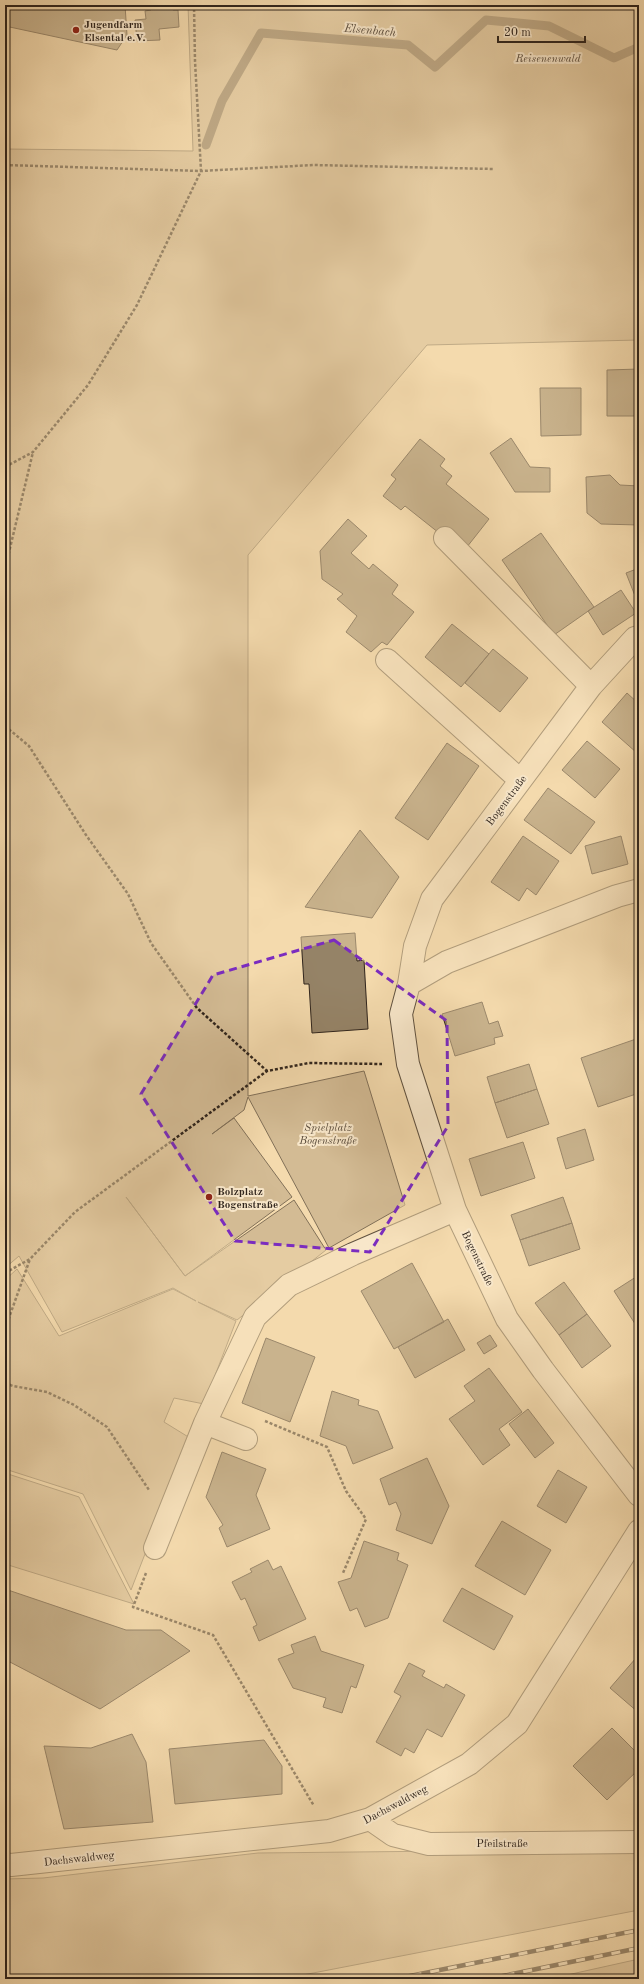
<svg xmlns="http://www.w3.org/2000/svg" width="644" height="1984" font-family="'Old Standard TT',serif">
<rect width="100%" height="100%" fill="#f4daad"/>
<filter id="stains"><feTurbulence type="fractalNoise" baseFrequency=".005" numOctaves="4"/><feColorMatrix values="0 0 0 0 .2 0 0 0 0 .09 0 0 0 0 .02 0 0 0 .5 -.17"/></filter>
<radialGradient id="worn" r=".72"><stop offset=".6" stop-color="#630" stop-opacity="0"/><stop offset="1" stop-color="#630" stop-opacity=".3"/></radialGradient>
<path fill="#d3bb94" stroke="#817058" d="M188,5H639V340L427,345L248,555V1096L364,1071L405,1205L329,1248L248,1097L244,1110L212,1134L234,1118L292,1197L185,1276L126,1197L185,1276L294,1200L326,1250L237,1320L198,1302L236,1321L204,1404L174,1398L164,1422L190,1438L131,1590L83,1494L5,1469V1280L17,1269L59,1336L173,1289L196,1301L173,1288L62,1332L19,1256L5,1268V149L193,151Z
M5,1473L79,1497L134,1604L5,1564Z
M639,1849V1910L282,1979H5V1879L43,1878L258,1853Z
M639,1959V1979H549Z"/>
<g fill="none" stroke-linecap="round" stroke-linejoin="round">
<path stroke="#7d6c56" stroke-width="9" d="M206,145L222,101L261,33L408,45L435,67L486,20L549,26L614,58L639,47"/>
</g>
<path fill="#958367" stroke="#2f241c" d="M5,5H125L127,35L117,50L5,26Z
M150,5H173V10H178L179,27L159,29L160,40L137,41L135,20L146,19L145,11L151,10Z
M639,369V416H607V370Z
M540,388H581V435L541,436Z
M511,438L530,467L550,468V492H515L490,453Z
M420,439L445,459L440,466L452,476L446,484L489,519L463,552L405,506L401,510L383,496L396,479L391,475Z
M610,475L620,485L639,486V525L601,524L587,513L586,477Z
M348,519L367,536L351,553L369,569L373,564L398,585L392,594L414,612L387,645L382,642L371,652L346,632L357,616L337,599L343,594L322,579L320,551Z
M541,533L594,607L554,635L502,560Z
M639,568V606L626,573Z
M621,590L636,613L603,635L588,611Z
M452,624L489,654L461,687L425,657Z
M493,649L528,678L500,712L465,683Z
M627,693L639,704V751L637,753L602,722Z
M587,741L620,769L595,798L562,770Z
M447,743L479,766L428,840L395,818Z
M548,788L595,822L571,854L524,820Z
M360,830L399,877L372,918L305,907Z
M523,836L559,861L536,895L527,888L519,901L491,882Z
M621,836L628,864L592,874L585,846Z
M355,933L357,961L364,960L368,1029L312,1033L309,984H304L301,937Z
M482,1002L489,1024L498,1021L503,1036L494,1038L495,1044L455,1056L442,1014Z
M639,1038V1093L598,1107L581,1058Z
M529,1064L537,1089L495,1103L487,1077Z
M537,1089L549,1124L507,1138L495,1103Z
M585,1129L594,1160L566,1169L557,1138Z
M523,1142L535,1178L481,1196L469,1159Z
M563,1197L572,1223L520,1240L511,1215Z
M572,1223L580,1249L529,1266L520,1240Z
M412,1263L444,1322L394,1349L361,1291Z
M639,1275V1330L614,1291Z
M564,1282L587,1314L559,1335L535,1303Z
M587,1314L611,1346L582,1368L559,1335Z
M448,1319L465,1350L415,1378L398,1347Z
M490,1335L497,1346L484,1354L477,1343Z
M266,1338L315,1357L290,1422L242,1403Z
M489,1368L522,1412L499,1429L510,1445L483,1465L449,1419L475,1401L464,1386Z
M332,1391L359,1400L358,1405L378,1411L393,1448L353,1464L346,1446L320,1436Z
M528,1409L554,1443L535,1458L509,1424Z
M222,1452L266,1469L256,1495L270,1529L227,1547L219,1528L223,1525L206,1497Z
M427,1458L449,1506L432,1544L396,1530L401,1514L396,1502L389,1505L380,1479Z
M558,1470L587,1487L566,1523L537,1506Z
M502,1521L551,1550L525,1595L475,1566Z
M364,1541L399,1553L397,1560L408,1565L388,1618L365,1627L357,1608L350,1611L338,1582L351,1578Z
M268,1560L273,1570L281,1566L306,1619L259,1641L253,1627L257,1625L245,1598L241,1600L232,1582L252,1572L250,1569Z
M462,1588L513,1616L494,1650L443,1621Z
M5,1589L126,1630H161L190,1651L100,1709L8,1661V1654L5,1653Z
M315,1636L321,1651L364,1665L356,1688L351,1686L342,1713L323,1707L326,1698L293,1688L278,1659L294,1653L291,1645Z
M636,1658L639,1660V1713L610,1688Z
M409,1663L425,1671L422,1676L444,1688L446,1684L465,1695L442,1737L427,1729L414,1753L405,1748L401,1756L376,1742L401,1696L394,1692Z
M612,1728L639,1755V1769L607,1800L573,1766Z
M132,1734L146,1762L153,1822L64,1829L44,1746L91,1748Z
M264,1740L282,1766V1794L175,1804L169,1749Z"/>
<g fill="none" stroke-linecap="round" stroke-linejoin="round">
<g stroke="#605240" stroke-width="24">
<path id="minor" d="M445,538L591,686
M639,637L635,638L591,686L432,899L415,946L409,984L401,1014L408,1064L455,1210L507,1319L543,1370L639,1495
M387,660L520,780
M409,984L447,962L617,896L639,890
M205,1423L246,1439
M155,1548L205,1423L255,1317L289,1285L353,1254L455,1210
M370,1819L393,1835L429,1844L639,1842
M5,1864L11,1865L329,1831L370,1819L469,1764L517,1724L639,1531"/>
</g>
<path stroke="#2f241c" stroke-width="2.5" stroke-dasharray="3 2" stroke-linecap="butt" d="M5,165L201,171L314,165L494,169
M5,467L33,452L88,385L137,305L201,171L195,61L194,5
M5,569L33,452
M5,726L29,746L86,835L128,894L151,943L197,1008L267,1071
M5,1273L30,1259L75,1212L267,1071L309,1063L382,1064
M5,1329L30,1259
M5,1383L13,1386L47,1392L74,1405L107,1427L149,1490
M265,1421L327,1447L346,1491L366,1519L343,1573
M146,1573L133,1607L213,1635L314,1806"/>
<use href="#minor" stroke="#f8e7ca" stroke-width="22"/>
<g stroke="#2f241c" stroke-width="4.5">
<path id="rail" d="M395,1979L639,1930
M488,1979L639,1948"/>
</g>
<use href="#rail" stroke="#f8e7ca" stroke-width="3" stroke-dasharray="9" stroke-linecap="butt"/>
</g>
<path d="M0 0H644V1984H0ZM334,940L447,1021L448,1126L370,1252L235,1241L141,1094L213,975Z" fill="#f4daad" fill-opacity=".55" fill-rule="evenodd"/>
<path fill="none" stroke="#7b2cbf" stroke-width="3" stroke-dasharray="8 5" stroke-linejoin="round" d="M334,940L447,1021L448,1126L370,1252L235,1241L141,1094L213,975Z"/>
<g fill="#8f2418" stroke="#f8e7ca" stroke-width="1.5">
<circle cx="76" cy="30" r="4"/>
<circle cx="209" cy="1197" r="4"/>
</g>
<g text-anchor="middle" stroke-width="4" stroke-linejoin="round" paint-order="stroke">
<g font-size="11" font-weight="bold" fill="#2f241c" stroke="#f8e7ca" text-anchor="start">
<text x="84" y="28">Jugendfarm<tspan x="84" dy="13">Elsental e.V.</tspan></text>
<text x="217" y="1195">Bolzplatz<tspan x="217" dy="13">Bogenstraße</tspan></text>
</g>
<g font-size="11" font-style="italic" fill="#584a3a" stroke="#f8e7ca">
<text x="548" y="62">Reisenenwald</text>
<text x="328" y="1131">Spielplatz<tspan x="328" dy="13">Bogenstraße</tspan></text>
</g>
<g font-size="11" fill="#2f241c" stroke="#f8e7ca">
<text transform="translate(506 800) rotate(-53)" y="4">Bogenstraße</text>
<text transform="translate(478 1258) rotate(64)" y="4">Bogenstraße</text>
<text transform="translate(395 1804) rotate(-28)" y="4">Dachswaldweg</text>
<text x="502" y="1847">Pfeilstraße</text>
<text transform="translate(79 1858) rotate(-6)" y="4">Dachswaldweg</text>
</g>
<g font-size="12" font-style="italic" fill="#5c4e3e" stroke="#f8e7ca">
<text transform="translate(370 30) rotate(5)" y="4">Elsenbach</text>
</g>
</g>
<rect width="644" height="1984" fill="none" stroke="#f4daad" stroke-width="20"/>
<rect x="6" y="6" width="632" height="1972" fill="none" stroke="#2f241c" stroke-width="2"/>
<rect x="10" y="10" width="624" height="1964" fill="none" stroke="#2f241c"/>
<path d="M498 36v6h87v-6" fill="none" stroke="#2f241c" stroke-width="2"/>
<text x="504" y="36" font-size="12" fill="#2f241c" stroke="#f8e7ca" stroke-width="3" paint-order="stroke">20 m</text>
<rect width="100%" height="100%" filter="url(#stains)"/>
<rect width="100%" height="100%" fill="url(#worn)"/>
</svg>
